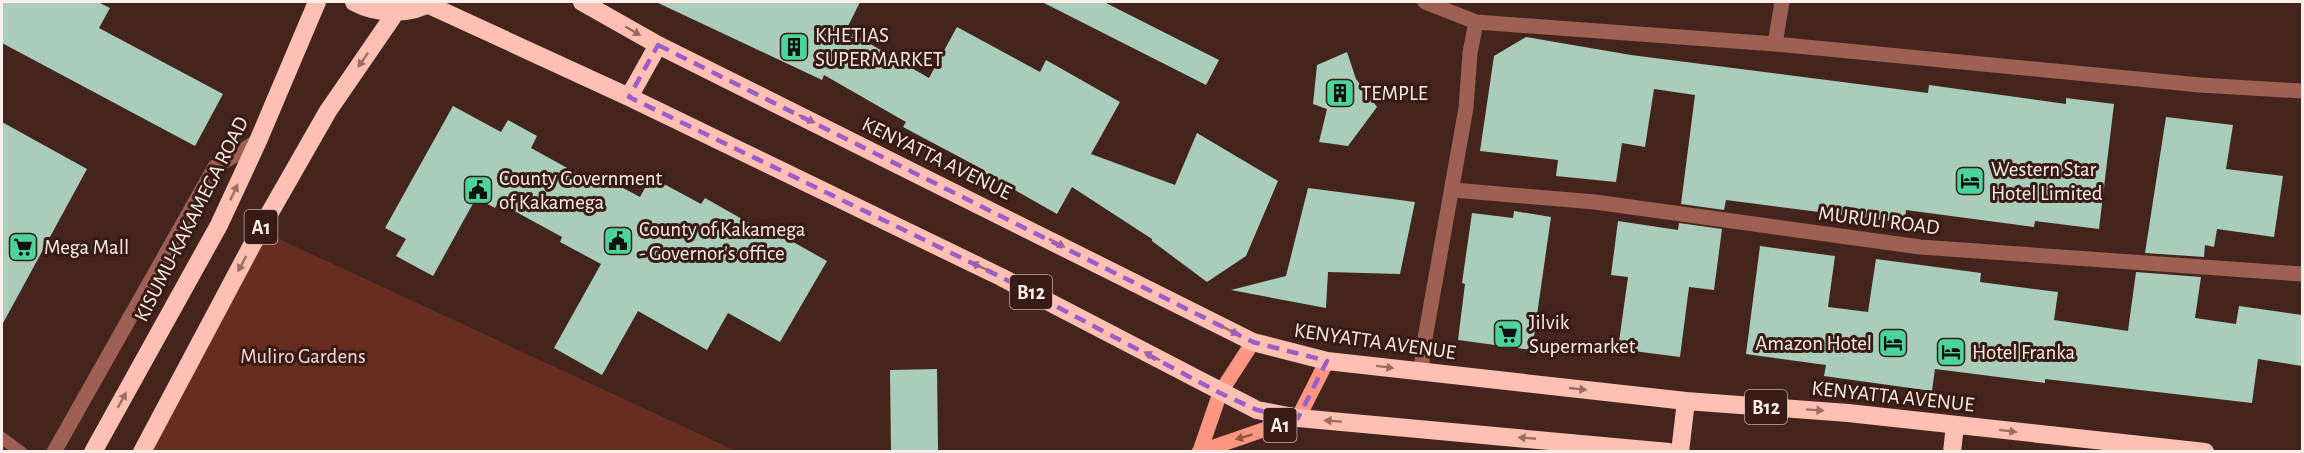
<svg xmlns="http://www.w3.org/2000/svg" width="2304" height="453" font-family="'Alegreya Sans',sans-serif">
<rect width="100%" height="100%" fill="#43251e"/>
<path fill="#682d21" d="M262,231L736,451L140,452Z"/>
<path fill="#a9cdba" d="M2,2H98L110,8L99,28L223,94L195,146L2,43Z
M656,2H860L846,30L929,78L957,27L1040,72L1046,60L1120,102L1091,154L1175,185L1197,133L1278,181L1246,256L1207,282L1152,241V239L1072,187L1057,214L983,172L984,170L903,127L906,122L824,75L822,80Z
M1042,2H1104L1219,60L1206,85Z
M1526,37L1631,55L1928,93L1929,85L2066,104V98L2114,104L2099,229L2035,221L2034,227L1906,210L1905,223L1726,200L1724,210L1681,204L1695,95L1654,89L1645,147L1622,143L1616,182L1556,176L1558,160L1480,151L1494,56Z
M1347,52L1356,79L1377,107L1348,146L1319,142L1327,109L1313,104L1317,65Z
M453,106L501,132L508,120L537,136L531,148L589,180L593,172L640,197L651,177L701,204L705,198L777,239L779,234L827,261L780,342L728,313L707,350L638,311L602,375L554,348L601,264L560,242L562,237L498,202L495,208L476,198L433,276L396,256L406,239L385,228Z
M2166,117L2233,125L2226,169L2283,176L2274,237L2217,229L2214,247L2205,245L2204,257L2145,253Z
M2,122L87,169L2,325Z
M1308,188L1415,202L1400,274L1328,272L1326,308L1231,290L1286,276Z
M1514,211L1551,217L1532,350L1458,340L1465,284L1462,283L1472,213L1513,218Z
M1618,221L1678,230L1679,223L1722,229L1714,290L1689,287L1680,357L1618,349L1628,277L1611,275Z
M1760,246L1835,256L1828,307L1868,312L1876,259L1981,273L1980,282L2058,292L2054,320L2128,331L2136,272L2201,277L2195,318L2236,324L2239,306L2302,315V366L2258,359L2252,403L2045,379V383L1935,369L1932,391L1824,376L1826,365L1746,354Z
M937,369L938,450L891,451L890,370Z"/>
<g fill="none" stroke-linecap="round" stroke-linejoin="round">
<path stroke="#9d6053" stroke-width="12" d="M2,438L21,452"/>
<path stroke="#9d6053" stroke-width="15" d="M1476,22L1775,44L2200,85L2302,91
M1775,44L1782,2
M1453,190L1595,202L1920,247L2302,274
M1421,372L1424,344L1466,108L1470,53L1476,22L1425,2
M54,452L215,167L258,141"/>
<path stroke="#fd9782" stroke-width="15" d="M1200,451L1220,393L1253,342
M1199,452L1298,418L1327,361"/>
<path stroke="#fec0b3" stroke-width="18" d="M354,2C376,14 410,16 432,2
M582,2L658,45L1253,342L1327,361L1686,401L1848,413L2205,452
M427,4L629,97L1001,277L1257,410L1298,418L1669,452
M629,97L658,45
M93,452L219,225L258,141L317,2
M142,452L260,230L328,111L396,12
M1680,452L1686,401
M1952,452L1955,425"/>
</g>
<defs><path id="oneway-solid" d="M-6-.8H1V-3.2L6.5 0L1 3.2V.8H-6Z" transform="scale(1.5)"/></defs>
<g fill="#9b6e64">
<use href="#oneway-solid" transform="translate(633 31) rotate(30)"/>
<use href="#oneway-solid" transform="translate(363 60) rotate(125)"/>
<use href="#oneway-solid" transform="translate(807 119) rotate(26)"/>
<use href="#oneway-solid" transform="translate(234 192) rotate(-65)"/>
<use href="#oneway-solid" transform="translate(1057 243) rotate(27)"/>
<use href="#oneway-solid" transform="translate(242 264) rotate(118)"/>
<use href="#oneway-solid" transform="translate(979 266) rotate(-154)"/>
<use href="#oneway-solid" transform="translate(1231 331) rotate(27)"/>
<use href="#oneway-solid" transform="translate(1152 356) rotate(-152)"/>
<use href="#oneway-solid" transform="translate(1385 367) rotate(7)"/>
<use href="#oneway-solid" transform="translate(1578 389) rotate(6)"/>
<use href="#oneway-solid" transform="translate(122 400) rotate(-61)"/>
<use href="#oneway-solid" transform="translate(1815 410) rotate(4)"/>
<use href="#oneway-solid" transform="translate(1333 421) rotate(-175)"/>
<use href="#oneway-solid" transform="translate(2008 431) rotate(7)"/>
<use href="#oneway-solid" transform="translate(1527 438) rotate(-175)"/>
</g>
<use fill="#915346" href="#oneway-solid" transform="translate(1244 437) rotate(163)"/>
<path fill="none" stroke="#9c5cca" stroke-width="4.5" stroke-dasharray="12 8" stroke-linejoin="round" d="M658,45L1253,342L1327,361L1298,418L1257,410L1220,393L1001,277L629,97Z"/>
<defs>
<g id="building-square" transform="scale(1.5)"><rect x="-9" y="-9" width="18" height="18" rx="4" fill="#4bd49b" stroke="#381b15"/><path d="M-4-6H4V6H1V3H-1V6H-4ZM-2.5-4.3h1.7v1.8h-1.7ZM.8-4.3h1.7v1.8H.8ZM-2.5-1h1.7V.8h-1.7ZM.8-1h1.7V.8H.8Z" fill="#111"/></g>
<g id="hotel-square" transform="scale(1.5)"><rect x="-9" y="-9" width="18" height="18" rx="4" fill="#4bd49b" stroke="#381b15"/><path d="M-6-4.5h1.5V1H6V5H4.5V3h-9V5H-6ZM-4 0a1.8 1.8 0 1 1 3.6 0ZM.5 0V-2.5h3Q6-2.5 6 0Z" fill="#111"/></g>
<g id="civic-square" transform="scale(1.5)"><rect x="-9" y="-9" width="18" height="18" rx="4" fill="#4bd49b" stroke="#381b15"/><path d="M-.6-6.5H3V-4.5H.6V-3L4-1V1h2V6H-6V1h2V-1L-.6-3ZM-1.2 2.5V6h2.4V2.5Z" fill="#111"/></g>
<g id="supermarket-square" transform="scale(1.5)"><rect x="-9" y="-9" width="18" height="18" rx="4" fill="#4bd49b" stroke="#381b15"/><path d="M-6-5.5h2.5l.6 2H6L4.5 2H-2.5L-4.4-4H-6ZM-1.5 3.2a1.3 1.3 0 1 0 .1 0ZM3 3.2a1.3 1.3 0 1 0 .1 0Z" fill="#111"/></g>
</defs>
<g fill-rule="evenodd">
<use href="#building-square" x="794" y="47"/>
<use href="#building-square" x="1340" y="93"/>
<use href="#hotel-square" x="1970" y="181"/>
<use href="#civic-square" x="478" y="190"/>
<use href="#civic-square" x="618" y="241"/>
<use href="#supermarket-square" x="23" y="247"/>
<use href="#supermarket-square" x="1508" y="334"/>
<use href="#hotel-square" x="1893" y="343"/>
<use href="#hotel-square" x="1951" y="352"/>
</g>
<g text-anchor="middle" stroke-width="6" stroke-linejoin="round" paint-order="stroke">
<g fill="#381b15" stroke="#c3afaa" stroke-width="1.5">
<rect x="244.5" y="210" width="33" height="34" rx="4.5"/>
<rect x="1010" y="275" width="42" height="34" rx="4.5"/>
<rect x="1745" y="390" width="42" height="34" rx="4.5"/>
<rect x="1263.5" y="408" width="33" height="34" rx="4.5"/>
</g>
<g font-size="20" font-weight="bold" fill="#ffeeea">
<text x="261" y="234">A1</text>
<text x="1031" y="299">B12</text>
<text x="1766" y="414">B12</text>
<text x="1280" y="432">A1</text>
</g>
<g font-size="21" fill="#ffeeea" stroke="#381b15" text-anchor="start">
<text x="815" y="42">KHETIAS<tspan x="815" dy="24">SUPERMARKET</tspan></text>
<text x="1361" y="100">TEMPLE</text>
<text x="1991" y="176">Western Star<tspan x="1991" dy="24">Hotel Limited</tspan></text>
<text x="499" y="185">County Government<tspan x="499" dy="24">of Kakamega</tspan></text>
<text x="639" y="236">County of Kakamega<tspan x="639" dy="24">- Governor's office</tspan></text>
<text x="44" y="254">Mega Mall</text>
<text x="1529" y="329">Jilvik<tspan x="1529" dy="24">Supermarket</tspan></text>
<text x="1872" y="350" text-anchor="end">Amazon Hotel</text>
<text x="1972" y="359">Hotel Franka</text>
</g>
<g font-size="21" fill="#ffeeea" stroke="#381b15">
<text transform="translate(937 158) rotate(26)" y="7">KENYATTA AVENUE</text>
<text transform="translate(191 219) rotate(-63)" y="7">KISUMU-KAKAMEGA ROAD</text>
<text transform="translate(1879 220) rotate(7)" y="7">MURULI ROAD</text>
<text transform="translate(1375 341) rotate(8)" y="7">KENYATTA AVENUE</text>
<text transform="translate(1893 396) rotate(6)" y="7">KENYATTA AVENUE</text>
</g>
<g font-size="21" fill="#f5dad4" stroke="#381b15">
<text x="303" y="363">Muliro Gardens</text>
</g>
</g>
<rect width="2304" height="453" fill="none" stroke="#ffeeea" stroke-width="6"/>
</svg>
